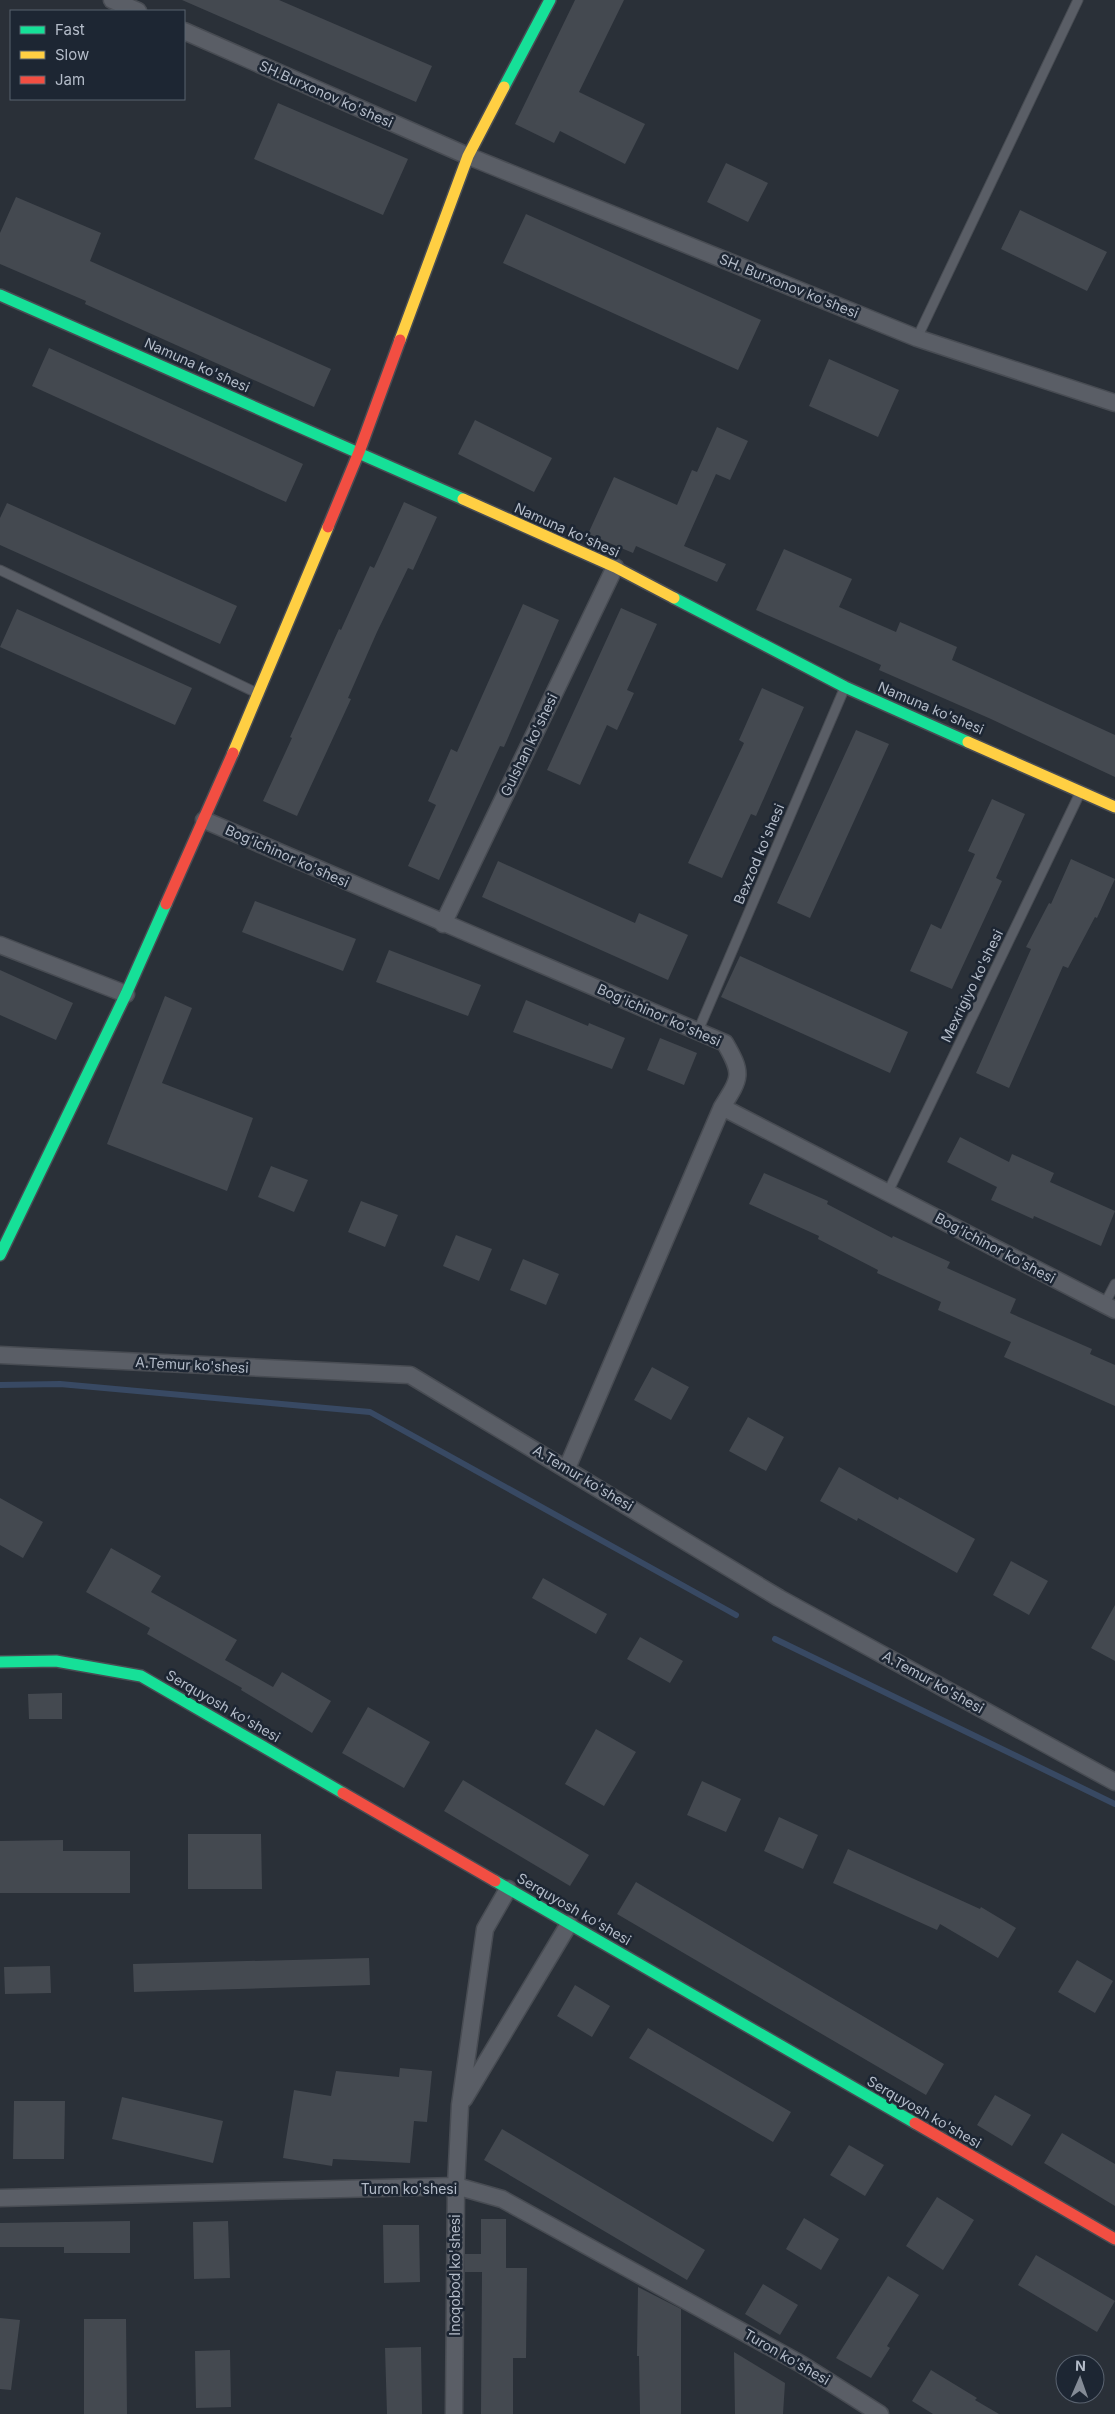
<svg xmlns="http://www.w3.org/2000/svg" width="1115" height="2414" font-family="Inter,sans-serif">
<rect width="100%" height="100%" fill="#2a3038"/>
<g fill="none" stroke-linecap="round" stroke-linejoin="round">
<path stroke="#384963" stroke-width="6" d="M0,1385L60,1384L370,1412L736,1615
M775,1639L1115,1804"/>
</g>
<path fill="#444950" d="M182,0H279L432,66L416,102Z
M575,0H624L579,92L645,124L625,164L560,131L554,143L515,124Z
M278,103L408,159L383,215L254,159Z
M726,163L768,183L748,222L707,202Z
M16,197L101,233L90,261L331,369L314,407L85,304L86,301L0,264V233Z
M1020,210L1107,252L1087,291L1001,249Z
M526,214L761,320L738,370L503,263Z
M49,348L303,464L286,502L32,386Z
M829,359L899,390L878,437L809,406Z
M475,420L552,458L534,492L458,454Z
M717,427L748,441L730,480L716,474L684,546L726,564L717,582L636,546L633,553L588,534L614,477L677,505L692,470L697,472Z
M404,502L437,517L413,570L408,568L377,632L348,698L351,699L297,816L263,801L292,738L290,737L339,629L341,630L370,566L374,568Z
M7,503L237,606L220,644L0,545V518Z
M784,549L852,579L839,607L896,632L900,622L957,647L952,660L1115,735V777L991,719L879,670L881,665L756,610Z
M523,604L559,620L504,747L500,746L439,880L408,866L436,805L428,801L451,749L457,752Z
M621,608L657,624L627,690L634,693L617,730L607,725L580,785L547,770Z
M17,609L192,688L175,725L0,647Z
M762,688L804,707L756,816L751,814L722,878L688,863L744,743L739,740Z
M856,730L889,744L810,918L777,903Z
M992,799L1025,814L996,878L1002,881L952,989L910,971L931,924L941,929L975,854L968,851Z
M1071,859L1115,879L1097,918L1095,917L1068,968L1063,966L1009,1088L976,1073L1031,949L1026,947L1049,903L1051,904Z
M498,861L635,923L639,913L688,935L668,980L482,897Z
M255,901L356,939L343,971L242,932Z
M389,950L481,985L468,1016L376,982Z
M740,956L908,1032L890,1073L721,997Z
M0,970L73,1003L56,1040L0,1015Z
M165,996L192,1008L162,1083L253,1118L227,1191L107,1144Z
M526,1000L588,1026L589,1023L625,1038L612,1069L513,1032Z
M660,1038L697,1053L684,1085L647,1070Z
M960,1137L1009,1162L1012,1154L1054,1173L1050,1182L1115,1211L1101,1246L1034,1216L1033,1219L991,1200L997,1187L947,1162Z
M271,1166L308,1180L294,1212L258,1197Z
M764,1173L828,1201L827,1204L892,1238L893,1236L950,1262L947,1268L1016,1299L1010,1313L1092,1349L1090,1354L1115,1365V1406L1004,1357L1011,1342L938,1310L941,1302L877,1273L878,1270L818,1239L819,1236L749,1204Z
M361,1201L398,1215L385,1247L348,1232Z
M456,1235L492,1249L479,1281L443,1266Z
M523,1259L559,1274L546,1305L510,1290Z
M652,1367L689,1387L671,1420L634,1400Z
M748,1417L784,1437L766,1471L729,1451Z
M839,1467L898,1500L899,1497L975,1539L957,1573L858,1518L857,1521L820,1501Z
M0,1498L43,1522L23,1558L0,1545Z
M111,1548L161,1576L151,1592L237,1640L225,1660L273,1687L282,1672L331,1701L312,1733L241,1690L242,1688L147,1634L150,1628L86,1592Z
M1011,1561L1048,1581L1029,1615L993,1595Z
M543,1578L607,1614L596,1634L532,1598Z
M1115,1605V1661L1091,1648Z
M640,1637L683,1661L670,1683L627,1659Z
M62,1693V1719H29L28,1694Z
M368,1707L430,1742L404,1788L342,1753Z
M596,1729L636,1752L604,1806L565,1784Z
M463,1780L589,1855L570,1886L444,1811Z
M702,1781L741,1799L726,1832L687,1815Z
M779,1817L818,1835L803,1869L764,1851Z
M188,1834H261L262,1889H188Z
M63,1840V1851H130V1893H0V1841Z
M848,1849L980,1909L981,1907L1016,1928L998,1958L940,1924L937,1930L833,1883Z
M636,1882L944,2064L926,2095L617,1914Z
M369,1958L370,1985L134,1992L133,1964Z
M1077,1960L1113,1981L1095,2013L1058,1992Z
M50,1966L51,1993L5,1994L4,1967Z
M575,1985L610,2006L592,2037L557,2016Z
M648,2028L791,2112L773,2142L629,2058Z
M400,2068L432,2071L427,2122L414,2121L410,2163L333,2159L332,2166L283,2158L294,2090L331,2096L336,2071L399,2077Z
M995,2095L1031,2115L1012,2146L977,2125Z
M122,2097L223,2121L213,2163L112,2139Z
M14,2101H65L64,2159H13Z
M502,2129L705,2250L687,2280L484,2160Z
M1062,2133L1115,2164V2206L1044,2163Z
M849,2145L884,2165L865,2196L830,2175Z
M937,2197L974,2220L943,2270L906,2246Z
M804,2218L839,2239L821,2270L786,2249Z
M481,2219H506V2268H527L526,2358H513V2414H481L482,2272H465V2254H481Z
M130,2221V2253H64V2247H0V2223Z
M228,2221L230,2278L194,2279L193,2222Z
M383,2225H419L420,2282L384,2283Z
M1036,2255L1115,2301L1097,2332L1018,2285Z
M888,2276L919,2295L887,2346L890,2348L871,2378L836,2358Z
M763,2284L798,2305L780,2335L745,2314Z
M638,2287L681,2309V2414H640L639,2356H637Z
M0,2318L20,2320L11,2390L0,2389Z
M84,2319H126L127,2414H84Z
M421,2347L422,2414H387L385,2348Z
M230,2350L231,2407L196,2408L195,2351Z
M734,2352L785,2383L783,2414H735Z
M931,2370L977,2398L975,2400L999,2414H933L912,2401Z"/>
<g fill="none" stroke-linecap="round" stroke-linejoin="round">
<g stroke="#484c53" stroke-width="11">
<path id="lane" d="M917,338L1078,0
M0,570L259,694
M698,1031L845,687
M888,1192L1081,791
M1104,1305L1115,1284"/>
</g>
<g stroke="#484c53" stroke-width="19">
<path id="street" d="M112,0L138,11
M184,31L468,156L917,338L1115,403
M204,820L725,1043C743,1074 741,1077 722,1107L1115,1310
M443,924L615,567
M0,945L126,994
M0,1355L410,1375L779,1598L1115,1782
M567,1468L722,1107
M464,2099L569,1924
M0,2198L456,2186L502,2199L801,2364L880,2414
M454,2414L456,2186L460,2105L485,1929L508,1889"/>
</g>
<g stroke="#484c53" stroke-width="14">
<path id="fast" d="M504,87L550,0
M0,295L463,499
M674,598L845,687L968,742
M0,1255L126,994L166,904
M0,1662L56,1661L141,1676L343,1793
M495,1881L915,2123"/>
</g>
<g stroke="#484c53" stroke-width="14">
<path id="slow" d="M400,340L468,156L504,87
M463,499L615,567L674,598
M968,742L1115,807
M233,753L328,527"/>
</g>
<g stroke="#484c53" stroke-width="14">
<path id="jam" d="M328,527L359,452L400,340
M166,904L233,753
M343,1793L495,1881
M915,2123L1115,2239"/>
</g>
<use href="#lane" stroke="#5a5e66" stroke-width="9"/>
<use href="#street" stroke="#5a5e66" stroke-width="16"/>
<use href="#fast" stroke="#16e098" stroke-width="11"/>
<use href="#slow" stroke="#ffcf43" stroke-width="11"/>
<use href="#jam" stroke="#f24e42" stroke-width="11"/>
</g>
<g text-anchor="middle" stroke-width="5" stroke-linejoin="round" paint-order="stroke">
<g font-size="14" fill="#b4bcc9" stroke="#1d2633">
<text transform="translate(326 94) rotate(24)" y="5">SH.Burxonov ko'shesi</text>
<text transform="translate(789 286) rotate(22)" y="5">SH. Burxonov ko'shesi</text>
<text transform="translate(197 365) rotate(24)" y="5">Namuna ko'shesi</text>
<text transform="translate(567 530) rotate(24)" y="5">Namuna ko'shesi</text>
<text transform="translate(931 708) rotate(23)" y="5">Namuna ko'shesi</text>
<text transform="translate(529 745) rotate(-64)" y="5">Gulshan ko'shesi</text>
<text transform="translate(759 854) rotate(-67)" y="5">Bexzod ko'shesi</text>
<text transform="translate(287 856) rotate(24)" y="5">Bog'ichinor ko'shesi</text>
<text transform="translate(972 986) rotate(-64)" y="5">Mexrigiyo ko'shesi</text>
<text transform="translate(659 1015) rotate(24)" y="5">Bog'ichinor ko'shesi</text>
<text transform="translate(995 1248) rotate(28)" y="5">Bog'ichinor ko'shesi</text>
<text transform="translate(192 1365) rotate(3)" y="5">A.Temur ko'shesi</text>
<text transform="translate(583 1478) rotate(31)" y="5">A.Temur ko'shesi</text>
<text transform="translate(933 1682) rotate(29)" y="5">A.Temur ko'shesi</text>
<text transform="translate(223 1706) rotate(30)" y="5">Serquyosh ko'shesi</text>
<text transform="translate(574 1909) rotate(30)" y="5">Serquyosh ko'shesi</text>
<text transform="translate(924 2112) rotate(30)" y="5">Serquyosh ko'shesi</text>
<text x="409" y="2194">Turon ko'shesi</text>
<text transform="translate(455 2275) rotate(-90)" y="5">Inoqobod ko'shesi</text>
<text transform="translate(787 2357) rotate(30)" y="5">Turon ko'shesi</text>
</g>
</g>
<rect x="10" y="10" width="175" height="90" fill="#1d2633" stroke="#59626f"/>
<rect x="20" y="26" width="25" height="8" fill="#16e098" stroke="#59626f"/>
<text x="55" y="35" font-size="15" fill="#b4bcc9">Fast</text>
<rect x="20" y="51" width="25" height="8" fill="#ffcf43" stroke="#59626f"/>
<text x="55" y="60" font-size="15" fill="#b4bcc9">Slow</text>
<rect x="20" y="76" width="25" height="8" fill="#f24e42" stroke="#59626f"/>
<text x="55" y="85" font-size="15" fill="#b4bcc9">Jam</text>
<g transform="translate(1080 2379) rotate(2)"><circle r="24" fill="#1d2633" stroke="#59626f"/>
<path d="M0-4L9 19L0 12L-9 19Z" fill="#848b96"/>
<text y="-8" font-size="14" font-weight="bold" text-anchor="middle" fill="#b4bcc9">N</text>
</g>
</svg>
